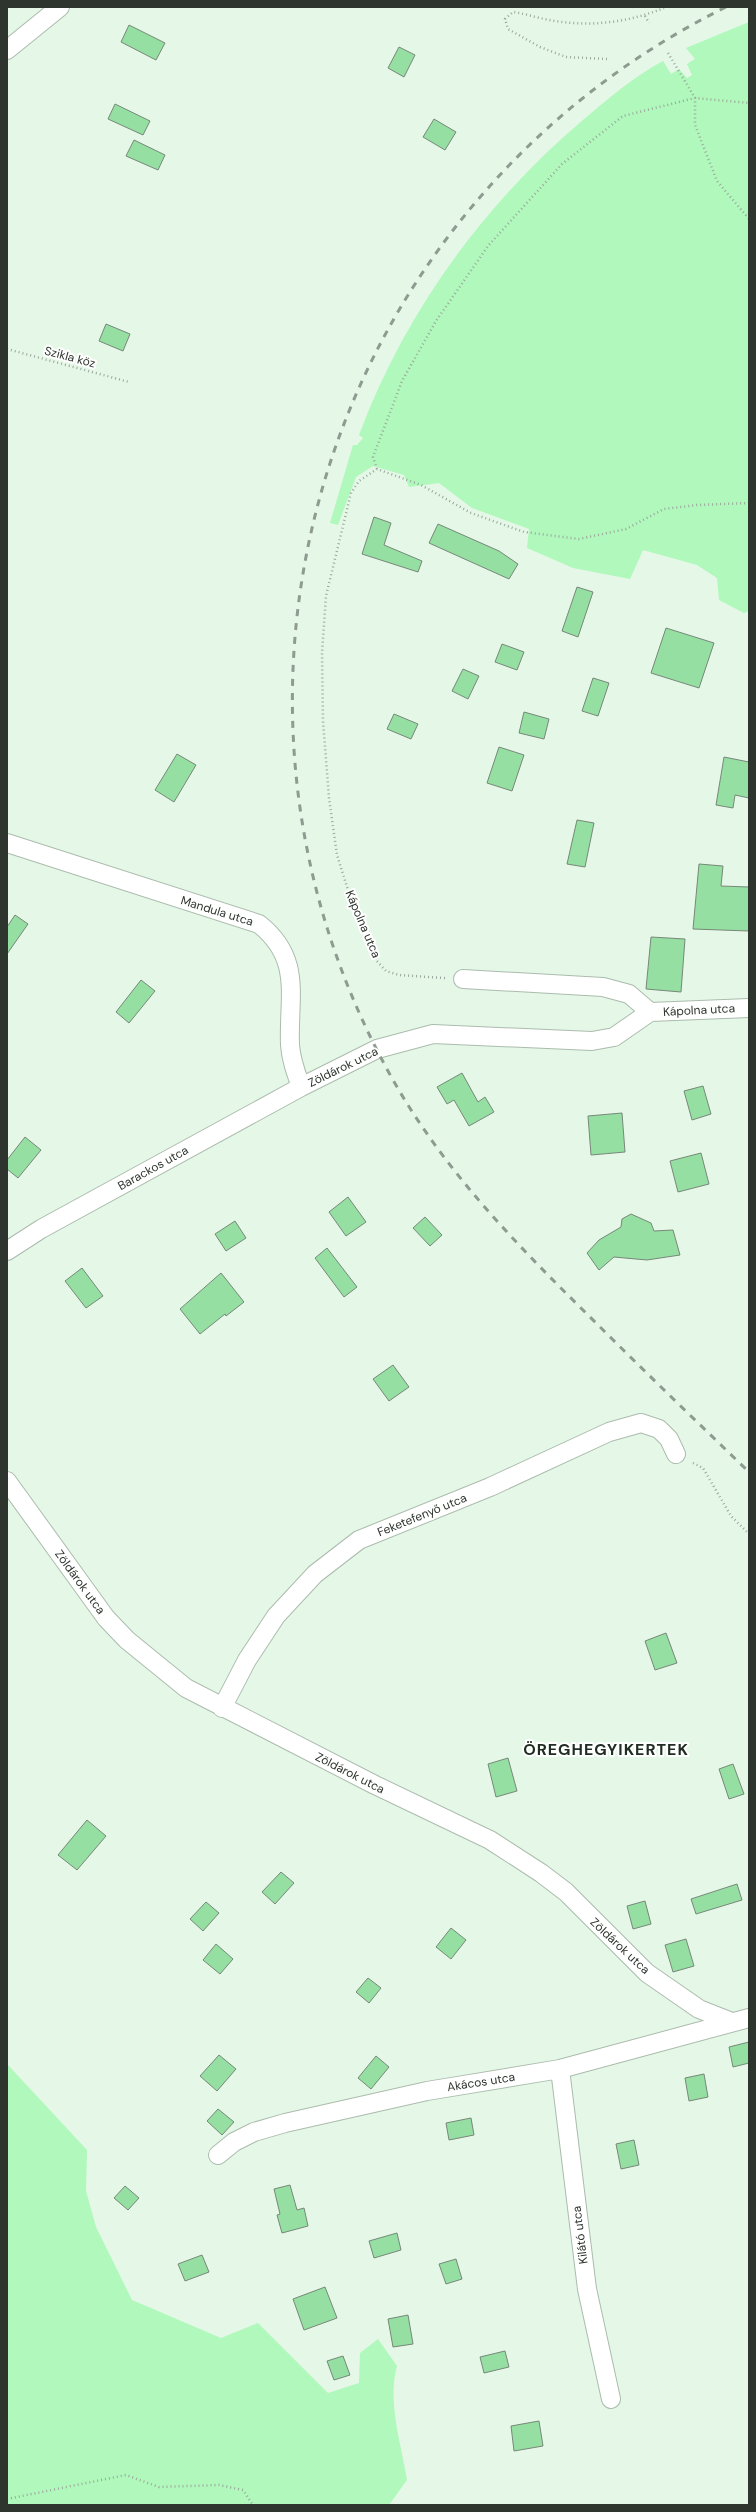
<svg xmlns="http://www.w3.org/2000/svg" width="756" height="2512" font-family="'DM Sans',sans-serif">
<rect width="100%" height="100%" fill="#e5f7e7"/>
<path fill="#b0f8bb" d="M749,22V611L744,613L719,600L717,578L697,565L643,550L630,579L573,568L527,548L529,529L472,508L439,483L409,487L404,475L373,466L356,477L338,525L330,523L353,445H357L363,438L359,435C405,312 483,205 583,120C609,98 633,77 663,61L671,74L679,69L687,78L692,75L687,64L695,59L686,48Z
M7,2064L87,2150L86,2191L96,2227L132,2300L221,2338L258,2323L328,2393L359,2383L360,2353L378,2339L397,2366C387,2402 401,2443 407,2480L389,2505H7Z"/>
<path fill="#94dfa1" stroke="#78887a" d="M129,25L165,43L156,60L121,42Z
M399,47L415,55L404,77L388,68Z
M115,104L150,121L143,135L108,119Z
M434,119L456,132L445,150L423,137Z
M134,140L165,155L158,170L126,156Z
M106,324L130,334L123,351L99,341Z
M374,517L391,523L384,545L422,561L418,572L362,554Z
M438,524L499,551L518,564L509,579L429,543Z
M577,587L593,592L578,637L562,631Z
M666,628L714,643L699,688L651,673Z
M502,644L524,652L517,670L495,662Z
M463,669L479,676L468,699L452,691Z
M593,678L609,683L598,716L582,711Z
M524,712L549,719L544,739L519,733Z
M394,714L418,724L411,739L387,729Z
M499,747L524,755L512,791L487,783Z
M177,754L196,765L174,802L155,790Z
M724,757L749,762V798L735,795L733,808L716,805Z
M577,820L594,823L585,867L567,864Z
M699,864L723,866L721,886L749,887V931L693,929Z
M15,915L28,924L7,954V927Z
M651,937L685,939L681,992L646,989Z
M141,980L155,991L129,1023L116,1012Z
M462,1073L478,1102L485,1097L494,1112L469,1126L454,1100L447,1104L437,1087Z
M703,1086L711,1114L692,1120L684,1091Z
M622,1113L625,1152L591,1155L588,1116Z
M25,1137L41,1150L18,1178L7,1169V1160Z
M701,1153L709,1184L678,1192L670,1161Z
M348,1197L366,1222L346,1236L329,1212Z
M631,1214L651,1223L654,1231L673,1230L680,1255L647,1260L614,1257L599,1270L587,1253L599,1240L621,1227L622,1219Z
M425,1217L442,1235L430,1246L413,1228Z
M235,1221L246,1238L226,1251L215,1234Z
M327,1248L357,1287L344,1297L315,1258Z
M82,1268L103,1296L86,1308L65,1281Z
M221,1273L244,1302L226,1316L225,1314L200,1334L180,1309Z
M393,1365L409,1387L389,1401L373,1379Z
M666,1633L677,1663L655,1670L645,1641Z
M508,1758L517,1791L496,1797L488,1764Z
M733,1764L744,1794L729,1799L719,1769Z
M87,1820L106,1836L77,1870L58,1855Z
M281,1872L294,1883L275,1904L262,1892Z
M737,1884L742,1900L696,1914L691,1899Z
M645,1901L651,1924L633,1929L627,1906Z
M206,1902L219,1913L203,1931L190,1919Z
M451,1928L466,1940L451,1959L436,1947Z
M686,1939L694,1966L673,1972L665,1945Z
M216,1944L233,1959L220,1974L203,1960Z
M368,1978L381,1988L369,2003L356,1992Z
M749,2042V2063L733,2067L729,2047Z
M219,2055L236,2069L217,2091L200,2076Z
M376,2056L389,2067L371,2089L358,2078Z
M704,2074L708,2097L689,2101L685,2078Z
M218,2109L234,2122L222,2135L207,2121Z
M471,2118L474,2135L449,2140L446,2123Z
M634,2140L639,2165L621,2169L616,2144Z
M290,2185L297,2210L304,2208L308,2226L282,2233L277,2215L280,2214L274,2189Z
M125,2186L139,2198L128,2210L114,2198Z
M397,2233L401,2250L374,2258L369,2241Z
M202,2255L209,2272L185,2281L178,2264Z
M456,2259L462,2279L446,2284L439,2264Z
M325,2287L337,2318L304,2330L293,2299Z
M408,2315L413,2344L393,2347L388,2319Z
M505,2351L509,2367L484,2373L480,2357Z
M343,2356L350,2375L334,2380L327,2361Z
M539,2421L543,2446L514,2451L511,2426Z"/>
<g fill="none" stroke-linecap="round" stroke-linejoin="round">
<g stroke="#abbcad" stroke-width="20">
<path id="street" d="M7,50L60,7
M7,843L259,924C303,959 288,997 290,1045C291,1060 296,1073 301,1087
M463,979L603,987L629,994L650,1012
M7,1251L41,1229L301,1087L377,1049L433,1034L592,1041L614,1037L650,1012L749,1008
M7,1481L106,1618L127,1640L186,1688L375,1785L490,1840L541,1873L566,1892L647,1973L699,2009L732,2022
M222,1708L247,1660L276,1616L315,1574L359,1540L490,1487L609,1432L641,1423L659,1429L669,1439L676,1454
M560,2069L587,2289L611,2399
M218,2155L234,2142L254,2132L285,2123L427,2091L560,2069L749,2018"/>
</g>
<path stroke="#9ba89d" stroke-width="2.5" stroke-dasharray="1 3" stroke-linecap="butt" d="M633,7L634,10
M645,16L649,23
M668,53L695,98V125L717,181L749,219
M607,59L566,57L540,47L508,29L505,19L513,12C527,14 541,19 555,21C593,27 629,22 664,8
M7,349L129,382
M377,469L373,457L402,381L436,321L488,246L562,164L623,116L695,98L749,103
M445,978L399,975L386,971L375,959L348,890L337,855L329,798L323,721L322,653L326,596L351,493L359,481L377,469L421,485L471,513L524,532L579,539L626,529L664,509L697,505L749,503
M693,1463L703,1468L731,1516L749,1534
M7,2499L126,2475L159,2487L219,2485L243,2490L253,2505"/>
<use href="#street" stroke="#fff" stroke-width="18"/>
<path stroke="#8e9b90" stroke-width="3" stroke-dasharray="7 7" stroke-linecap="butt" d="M726,7C327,205 173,690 393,1080C444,1170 515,1243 588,1315C641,1368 695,1420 749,1472"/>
</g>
<g text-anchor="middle" stroke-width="4" stroke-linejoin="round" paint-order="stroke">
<g font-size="12" fill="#2e342e" stroke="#fff">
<text transform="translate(70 357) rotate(15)" y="4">Szikla köz</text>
<text transform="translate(217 911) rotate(17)" y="4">Mandula utca</text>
<text transform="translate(363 924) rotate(67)" y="4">Kápolna utca</text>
<text transform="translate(699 1010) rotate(-3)" y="4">Kápolna utca</text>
<text transform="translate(343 1067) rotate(-26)" y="4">Zöldárok utca</text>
<text transform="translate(153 1168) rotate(-29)" y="4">Barackos utca</text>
<text transform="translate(422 1515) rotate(-22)" y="4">Feketefenyő utca</text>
<text transform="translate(80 1582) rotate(54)" y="4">Zöldárok utca</text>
<text transform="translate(350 1773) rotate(27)" y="4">Zöldárok utca</text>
<text transform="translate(620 1946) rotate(43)" y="4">Zöldárok utca</text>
<text transform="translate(481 2082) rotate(-9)" y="4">Akácos utca</text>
<text transform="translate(580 2235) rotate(-97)" y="4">Kilátó utca</text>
</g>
<g font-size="16" font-weight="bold" letter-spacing="1" fill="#202d22" stroke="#fff">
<text x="606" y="1755">ÖREGHEGYIKERTEK</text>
</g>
</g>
<rect width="756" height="2512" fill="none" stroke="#2e342e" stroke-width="16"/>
</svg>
